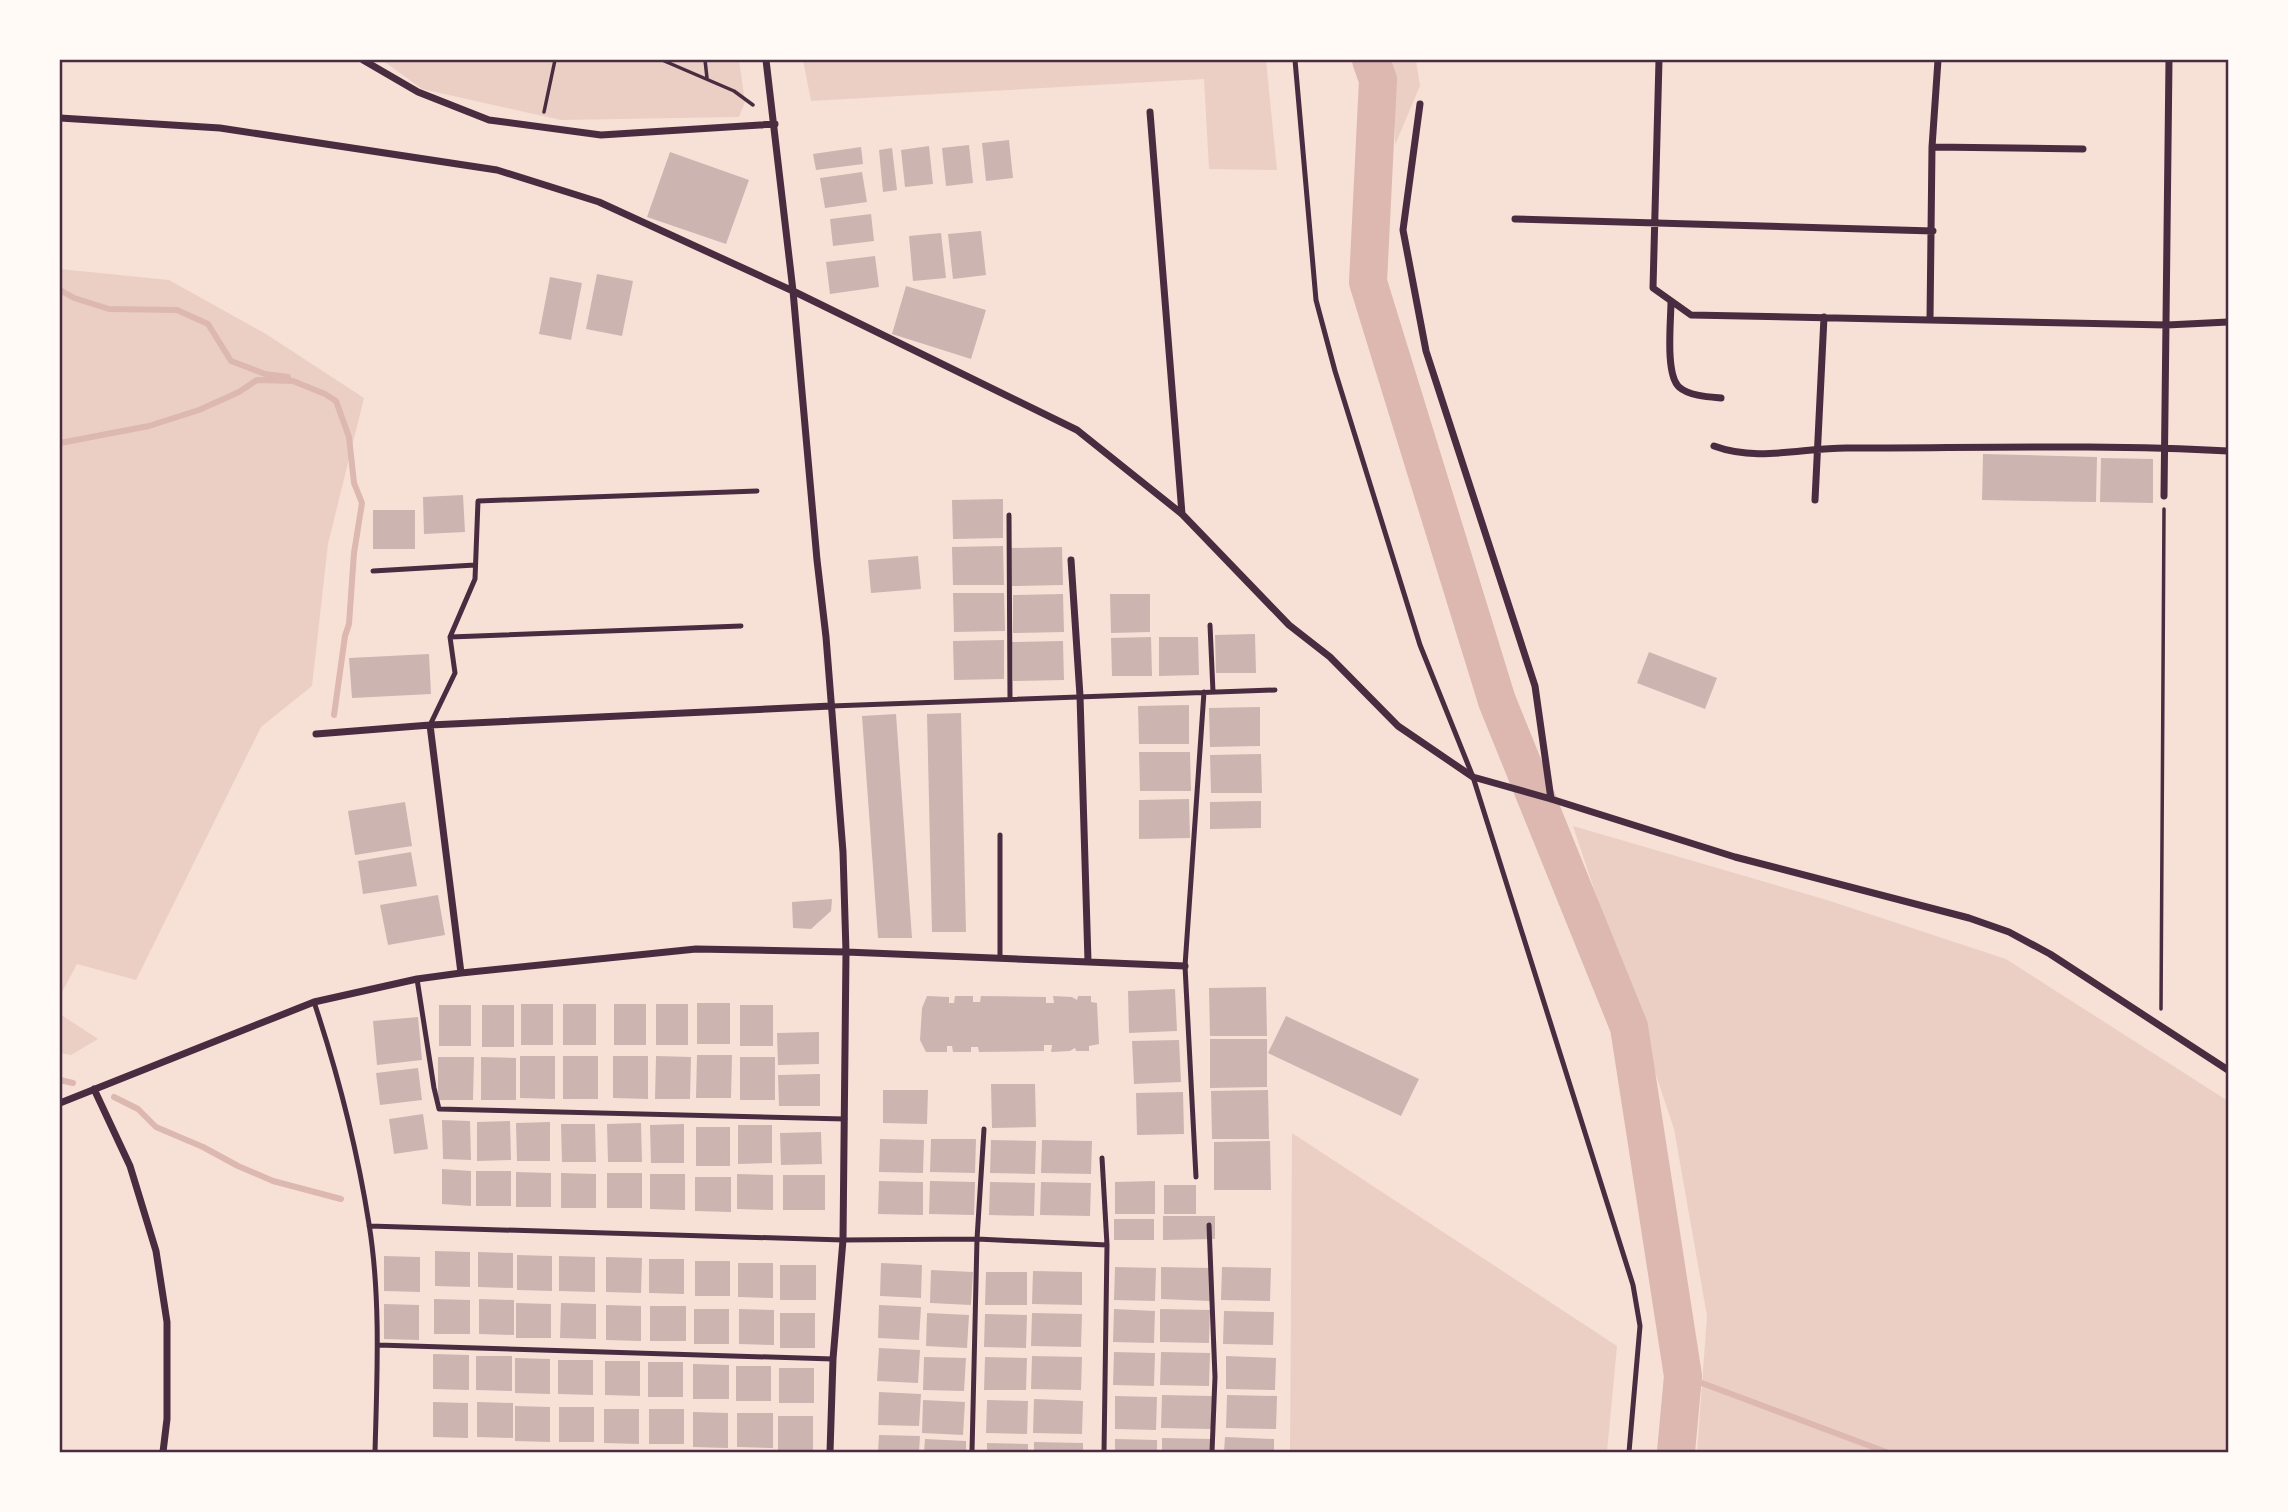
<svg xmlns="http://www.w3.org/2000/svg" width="2288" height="1512" font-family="'Noto Sans',sans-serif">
<rect width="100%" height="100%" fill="#f7e1d7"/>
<path fill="#ebcfc5" d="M382,60H739L745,102L739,117L561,120L422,89Z
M803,60H1266L1277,170L1209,169L1204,79L811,101Z
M1389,60H1416L1420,86L1395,145L1394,73Z
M60,269L169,280L266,334L364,398L328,544L312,686L261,727L136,980L77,964L60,996Z
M1573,826L1827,900L2006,959L2228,1101V1452H1697L1707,1316L1674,1129Z
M60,1014L98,1039L71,1055L60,1053Z
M1292,1133L1617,1346L1607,1452H1290Z"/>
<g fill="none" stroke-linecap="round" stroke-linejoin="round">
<path stroke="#dcb8b0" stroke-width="6" d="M60,290L74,298L109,309L177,310L208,324L231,361L265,374L288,377
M60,443L149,426L199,410L239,392L257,380L293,381L325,394L336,401L349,437L354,483L362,503L354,553L349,624L345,636L334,715
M60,1080L73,1083
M114,1097L138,1109L156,1127L203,1147L238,1166L273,1181L341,1199
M1683,1376L1886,1452"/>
<path stroke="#dcb8b0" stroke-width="38" d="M1371,60L1378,80L1368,282L1497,701L1629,1027L1683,1376L1676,1452"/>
</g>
<path fill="#ccb4b1" d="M1009,140L1013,178L986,181L982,143Z
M969,145L973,183L946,186L942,148Z
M929,146L933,184L905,187L901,150Z
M861,147L863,164L816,170L813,154Z
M892,148L897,190L883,192L879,150Z
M670,152L749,180L726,244L647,217Z
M862,172L867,202L825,208L820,178Z
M871,214L874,241L833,246L830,219Z
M981,231L986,275L953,279L948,234Z
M941,233L946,278L913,281L909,236Z
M875,256L879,287L830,294L826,262Z
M597,274L633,281L622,336L586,329Z
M550,277L582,283L571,340L539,334Z
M906,286L986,310L971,359L892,334Z
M1983,454L2097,457L2096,502L1982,500Z
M2101,458L2153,459V503L2100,502Z
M463,495L465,532L424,534L423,497Z
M1003,499V538L953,539L952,500Z
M373,510H415V549H373Z
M1003,546L1004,585H953L952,547Z
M1062,547L1063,585L1012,586L1011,548Z
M918,556L921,589L871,593L868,560Z
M953,593H1004L1005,631L954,632Z
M1063,594L1064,632L1013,633V595Z
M1110,594H1150V632L1111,633Z
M1255,634L1256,673H1216L1215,635Z
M1151,637L1152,676H1112L1111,638Z
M1159,637H1198L1199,675L1159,676Z
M1004,640V679L954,680L953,641Z
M1063,641L1064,680L1013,681L1012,642Z
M1649,652L1717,678L1705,709L1637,683Z
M429,654L431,694L352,698L349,658Z
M1189,705V744H1139L1138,706Z
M1260,707V746L1210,747L1209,708Z
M961,713L966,932H932L927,714Z
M896,714L912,938H878L862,716Z
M1139,752H1190L1191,791H1140Z
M1261,754L1262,793H1211L1210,755Z
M1189,799L1190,838L1139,839V800Z
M1261,801V828L1210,829V802Z
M405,802L412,846L355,855L348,811Z
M411,852L417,886L363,894L358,861Z
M438,895L445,935L388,945L380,905Z
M832,899L831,911L811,929L793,928L792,902Z
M1266,987L1267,1036H1210L1209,988Z
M1175,989L1177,1031L1129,1033L1128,991Z
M927,996L949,997V1003H954L955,996H973V1002H980L981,996L1046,997V1003H1054L1053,996L1072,997L1077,1000L1078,996H1091V1002L1097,1003L1099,1044L1089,1046V1051H1076L1075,1048L1070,1051L1051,1052L1052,1045H1044V1051L979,1052L978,1047H971V1052H953L952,1046H947V1052H926L920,1040L922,1008Z
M697,1003H730V1044H697Z
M521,1004H553V1045H521Z
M563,1004H596V1045H563Z
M614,1004H646V1045H614Z
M656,1004H688V1045H656Z
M439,1005H471V1046H439Z
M482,1005H514V1047H482Z
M740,1005H773V1046H740Z
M1286,1016L1419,1079L1401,1116L1268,1053Z
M418,1017L422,1060L377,1065L373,1021Z
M819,1032V1064L778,1065L777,1033Z
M1210,1039H1267V1087L1210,1088Z
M1179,1040L1181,1082L1134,1084L1132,1041Z
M697,1055H732L731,1098H696Z
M520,1056H555V1099L520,1098Z
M563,1056H598V1099H563Z
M613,1056H648V1099L613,1098Z
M656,1056L691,1057L690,1099H655Z
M438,1057H474L473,1100H438Z
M481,1057L516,1058V1100H481Z
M740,1057H775V1100H740Z
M418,1068L422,1100L380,1105L376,1073Z
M820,1074V1106H779L778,1075Z
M991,1084H1035L1036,1127L992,1128Z
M883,1090H928L927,1124L883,1123Z
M1268,1090L1269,1139H1212L1211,1091Z
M1183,1092L1184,1134L1137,1135L1136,1093Z
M423,1114L428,1149L394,1154L389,1119Z
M442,1120L470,1121L471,1160L443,1159Z
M510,1121L511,1160L477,1161V1122Z
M550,1122V1161H517L516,1123Z
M641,1123L642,1162H608L607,1124Z
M561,1124H595L596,1162H562Z
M684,1124V1163H651L650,1125Z
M738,1125H772V1163L738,1164Z
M696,1127H730V1166H696Z
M821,1132L822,1164L781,1165L780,1133Z
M880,1139L924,1140L923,1173L879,1172Z
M931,1139H976L975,1173L930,1172Z
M991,1140L1036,1141L1035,1174L990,1173Z
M1042,1140L1092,1141L1091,1174L1041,1173Z
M1270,1141L1271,1190H1214V1142Z
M442,1169L471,1171V1206L442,1204Z
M476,1171H511V1206H476Z
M516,1172L551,1173V1207H516Z
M561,1173L596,1174V1208H561Z
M607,1173H642V1208H607Z
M650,1174H685V1210L650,1209Z
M737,1174L773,1175V1210L737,1209Z
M783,1175H825V1210H783Z
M695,1177H731V1212L695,1211Z
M879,1181L923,1182V1215L878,1214Z
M930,1181L975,1182L974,1215L929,1214Z
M1155,1181V1214H1115V1182Z
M990,1182L1035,1183L1034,1216L989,1215Z
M1041,1182L1091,1183L1090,1216L1040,1215Z
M1164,1185H1196V1214H1164Z
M1163,1216H1215V1239L1163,1240Z
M1114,1219H1154V1240H1114Z
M435,1251L470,1252V1287L435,1286Z
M478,1252L513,1253V1288L478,1287Z
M517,1255L552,1256V1291L517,1290Z
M384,1256L420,1257V1292L384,1291Z
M559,1256L595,1257V1292L559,1291Z
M606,1257L642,1258L641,1293L606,1292Z
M649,1259H684V1294L649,1293Z
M695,1261H730V1296H695Z
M738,1263H773V1298L738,1297Z
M881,1263L922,1265L921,1298L880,1296Z
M780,1265H816V1300H780Z
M1115,1267L1156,1268L1155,1301L1114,1300Z
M1161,1267L1211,1268L1210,1301L1161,1299Z
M1222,1267L1271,1268L1270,1301L1221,1300Z
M931,1270L973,1272L971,1305L930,1303Z
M1033,1271L1082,1272V1305L1032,1304Z
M986,1272H1027V1305H985Z
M434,1299L470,1300V1334H434Z
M479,1299L514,1300V1335L479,1334Z
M516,1303L551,1304V1338H516Z
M561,1303L596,1304V1339L560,1338Z
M384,1304L419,1305V1340L384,1339Z
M606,1305L641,1306V1341L606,1340Z
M879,1305L921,1307L919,1340L878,1338Z
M650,1306H686V1341H650Z
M694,1309H729V1344H694Z
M739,1309L774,1310V1345L739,1344Z
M1114,1309L1155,1311L1154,1343L1113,1342Z
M1160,1309L1210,1310L1209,1343L1160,1342Z
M1224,1311L1274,1312L1273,1345L1223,1344Z
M780,1313H815V1348H780Z
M927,1313L969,1315L967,1348L926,1346Z
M1032,1313L1082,1314L1081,1347L1031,1346Z
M985,1314L1027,1315L1026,1348L984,1347Z
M879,1348L920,1350L918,1383L877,1381Z
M1114,1352L1155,1353L1154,1386L1113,1385Z
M1161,1352L1210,1353L1209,1386L1160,1385Z
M433,1354L469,1355V1390L433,1389Z
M476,1356H512V1391L476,1390Z
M1032,1356L1082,1357L1081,1390L1031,1389Z
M1226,1356L1276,1358L1275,1390L1226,1389Z
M924,1357L966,1358L964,1391L923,1390Z
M985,1357L1027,1358L1026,1390H984Z
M515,1358L550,1359V1394L515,1393Z
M558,1360H593V1395L558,1394Z
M605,1361H640V1396L605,1395Z
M648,1362H683V1397H648Z
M693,1364L729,1365V1399H693Z
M736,1366H771V1401H736Z
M779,1368H814V1403H779Z
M879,1392L921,1394L919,1426L878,1425Z
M1162,1395L1212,1396L1211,1429L1161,1428Z
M1227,1395L1277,1396L1276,1429L1226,1428Z
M1115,1396L1157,1397L1156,1430L1115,1429Z
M1034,1399L1083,1401L1082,1434L1033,1433Z
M923,1400L965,1402L963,1435L922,1433Z
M987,1400L1028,1401L1027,1434L986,1433Z
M433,1402L468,1403V1438L433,1437Z
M477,1402L513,1403V1438L477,1437Z
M515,1406L550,1407V1442L515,1441Z
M559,1407H594V1442H559Z
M604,1409H639V1444L604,1443Z
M649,1409H684V1444H649Z
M693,1412L728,1413V1448L693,1447Z
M737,1413H773V1448L737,1447Z
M778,1416H813V1451H778Z
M879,1435L920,1436L919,1452H878Z
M1225,1437L1274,1439V1452H1224Z
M1162,1438L1212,1439L1211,1452H1162Z
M925,1439L966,1441V1452H924Z
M1115,1439L1157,1440V1452H1115Z
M1034,1442L1083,1443V1452H1034Z
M987,1443L1028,1444V1452H987Z"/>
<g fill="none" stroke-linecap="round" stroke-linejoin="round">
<path stroke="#4a2c40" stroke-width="3.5" d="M662,60L734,91L753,105
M705,60L707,78
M544,112L555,60
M2161,1009L2164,509"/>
<path stroke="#4a2c40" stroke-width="5" d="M1295,60L1316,300L1335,371L1420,645L1473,777L1633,1285L1640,1326L1629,1452
M1009,515L1010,699
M373,571L475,565
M1210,625L1213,692
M450,637L741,626
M831,706L1275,690
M430,725L455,673L450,637L475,579L478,501L757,491
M1000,958V835
M417,979L434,1088L439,1109L845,1119
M314,1002C338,1074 357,1148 369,1224C381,1298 377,1377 375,1452
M1102,1158L1107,1245L1104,1452
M1196,1177L1185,966L1204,692
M1209,1225L1215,1377L1212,1452
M369,1226L843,1240L977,1239L1107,1245
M378,1345L833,1359
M972,1452L977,1239L984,1129"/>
<path stroke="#4a2c40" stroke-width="7" d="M363,60L418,92L489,120L601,135L775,124
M766,60L793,291L817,560L826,637L843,852L846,952L843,1240L833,1359L830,1452
M1659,60L1653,288L1691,315L2167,325L2228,322
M1420,104L1403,230L1426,351L1535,686L1551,799
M1150,112L1182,514
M60,118L220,128L497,170L599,202L793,291L1077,430L1182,514L1289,625L1330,657L1398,726L1473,777L1551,799L1735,857L1969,918L2009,932L2050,954L2228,1070
M1932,147L2083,149
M1515,219L1933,231
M1671,301C1671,321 1665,374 1679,387C1689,396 1709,397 1721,398
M1930,319L1932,147L1938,60
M1714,446C1757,462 1802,448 1846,448C1973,448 2101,444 2228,451
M2164,496L2169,60
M1815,500L1824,317
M1071,560L1080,696L1088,961
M430,725L461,973
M316,734L430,725L831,706
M94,1089L130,1166L156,1251L167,1322V1419L163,1452
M60,1103L314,1002L417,979L461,973L696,949L846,952L1185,966"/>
</g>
<rect width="2288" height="1512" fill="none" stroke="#fffaf5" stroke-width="122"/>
<rect x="61" y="61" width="2166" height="1390" fill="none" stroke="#4a2c40" stroke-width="2.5"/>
</svg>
